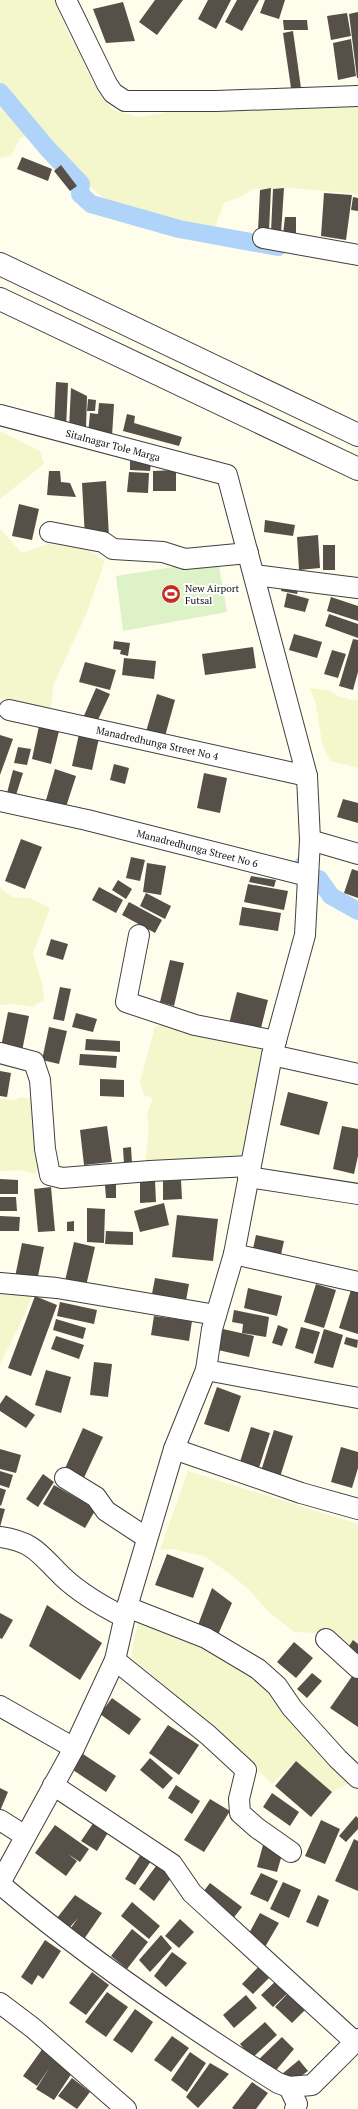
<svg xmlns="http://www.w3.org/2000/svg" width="358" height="2109" font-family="'PT Serif',serif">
<rect width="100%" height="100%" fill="#fffeed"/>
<path fill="#f4f6cc" d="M0,0H55L69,36L82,55L87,72L100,94L113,110L139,117L164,113L186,107L358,103V194L290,188L253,189L242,196L224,203L214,229L206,228L140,213L108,202L67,167L56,154L47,148L35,133L20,138L11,156L0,158Z
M0,431L40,451L44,464L0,499Z
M0,529L22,553L48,544L88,550L105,561L87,612L53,686L51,709L0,699Z
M310,688L328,690L338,696L358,701V768L330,761L322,743L316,704Z
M0,888L12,897L30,898L50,908L33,953L43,987L44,1000L32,1007L13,1004L0,1005Z
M168,1022L264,1045L257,1075L252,1115L241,1162L145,1165L149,1128L147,1114L153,1098L144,1095L140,1082L155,1027Z
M20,1097L33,1099L40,1166L35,1174L20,1170L0,1171V1099L14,1100Z
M0,1285L32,1296L25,1314L0,1365Z
M188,1471L358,1524V1646L340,1642L321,1633L294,1632L269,1612L249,1590L233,1576L204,1556L171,1549L160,1550Z
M139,1616L172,1630L247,1669L357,1779L332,1792L296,1761L272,1784L211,1725L131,1657Z"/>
<path fill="#ddf2c7" d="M218,560L227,612L123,631L116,576Z"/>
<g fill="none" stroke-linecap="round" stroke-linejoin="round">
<path stroke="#afd3f9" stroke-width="18" d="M0,92L47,148L81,184L80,194L91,204L179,229L278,247
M303,865L304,873L312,878L319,879L331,896L358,911"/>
</g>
<path fill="#565049" d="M155,0H183L157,35L139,22Z
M208,0H231L216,29L198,19Z
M237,0H259L242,31L225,22Z
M265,0H285L279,19L260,13Z
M123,2L135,41L106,43L93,9Z
M358,12V78H357L349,14Z
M347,13L351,36L331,40L327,16Z
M283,20H307L308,30H284Z
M293,31L301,88H291L283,33Z
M351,39L356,76L338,80L333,43Z
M22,157L52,169L48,181L17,169Z
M61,165L77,186L70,191L54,171Z
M271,188L269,231H258L260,190Z
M284,188L281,233L271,232L273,189Z
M324,193L352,195L346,240L321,236Z
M353,197L358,198V211L351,210Z
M285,217H296V235L283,234Z
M56,382L68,383L66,429L54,428Z
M71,388L87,396L86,429L69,428Z
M88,399L96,400L95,411H87Z
M99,403L114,404L112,436L88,434L90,413L98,414Z
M127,414L135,416L134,423L182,437L179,446L123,431Z
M130,461L151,463L150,471L130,470Z
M176,470V491H153V471Z
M49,471H60L61,482L70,483L76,497L47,495Z
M129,472L149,473L148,493L127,492Z
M106,481L109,537L85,538L82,483Z
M19,504L39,509L32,540L12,536Z
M265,520L295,525L293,536L264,532Z
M318,535L320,568L299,570L297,537Z
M323,545H335V570H323Z
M283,581L299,585L297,594L281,591Z
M287,593L309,599L305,612L284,607Z
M331,597L358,606V621L327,611Z
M329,614L358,624V638L325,626Z
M294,634L322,642L317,658L289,650Z
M353,639L358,640V672L353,690L339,686Z
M114,641L130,643L128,656L120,654L121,650L113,649Z
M253,647L256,668L205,675L202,654Z
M332,650L346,654L338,678L324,674Z
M124,658L156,661L154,679L122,675Z
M85,662L116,670L110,690L79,682Z
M96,688L110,694L96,724L83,718Z
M157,694L175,700L164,740L145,735Z
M39,726L59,731L51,764L32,759Z
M79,734L99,738L92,770L72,766Z
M0,735L13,739L0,775Z
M18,747L31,749L27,765L14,763Z
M114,764L129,768L125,784L110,780Z
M55,769L76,776L64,813L44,807Z
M13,770L23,773L16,795L7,793Z
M204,773L227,778L220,813L197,808Z
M343,799L358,803V823L337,817Z
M21,839L42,847L25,889L5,881Z
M131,857L145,860L140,881L126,878Z
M147,863L166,866L161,895L143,892Z
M352,869L358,871V898L344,893Z
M251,876L276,880L274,887L249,882Z
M118,880L132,889L126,899L112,890Z
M248,884L288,891L284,910L244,902Z
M99,887L123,900L116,913L92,900Z
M146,893L171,906L165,919L140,906Z
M129,902L162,920L155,933L122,915Z
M242,907L281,913L278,931L239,925Z
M51,939L68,944L63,960L46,955Z
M170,960L184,963L174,1006L160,1002Z
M60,987L71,989L64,1021L53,1019Z
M237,992L268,1000L260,1032L229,1024Z
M8,1012L29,1016L22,1051L1,1047Z
M76,1013L97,1019L93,1032L72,1027Z
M49,1027L67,1031L59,1064L42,1060Z
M86,1039L120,1041V1052L85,1050Z
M80,1054L117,1056L116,1068L79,1065Z
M0,1071L11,1073L7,1097L0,1096Z
M100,1079L124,1080V1097L100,1096Z
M288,1092L328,1102L319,1135L280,1125Z
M107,1126L112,1162L84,1165L80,1130Z
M342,1126L358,1129V1156L354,1174L333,1169Z
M131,1147L132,1163L124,1164L123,1148Z
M0,1179L18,1180V1194H0Z
M140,1180H155L156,1202L140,1203Z
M181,1180L182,1199L163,1200V1181Z
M116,1184V1198H106L105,1185Z
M51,1187L55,1231L38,1232L34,1189Z
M0,1197H16L17,1211H0Z
M164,1203L169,1225L140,1232L134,1211Z
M87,1208L105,1209L104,1243L87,1242Z
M177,1215L218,1219L213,1261L172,1257Z
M0,1216L20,1217L19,1231H0Z
M74,1221V1231H67V1222Z
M106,1231L133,1232V1245L105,1244Z
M256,1235L284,1241L280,1259L252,1253Z
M74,1242L95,1247L86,1286L65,1281Z
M22,1243L44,1247L37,1281L15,1277Z
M155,1278L189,1284L185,1306L151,1299Z
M316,1284L336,1290L324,1328L304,1322Z
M248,1288L282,1296L277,1316L244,1308Z
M351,1290L358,1292V1334L339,1328Z
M35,1296L57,1305L31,1376L8,1368Z
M60,1302L97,1310L94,1324L57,1316Z
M234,1310L269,1317L266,1337L242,1333L243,1324L232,1322Z
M154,1316L192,1321L189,1341L151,1335Z
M56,1319L86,1328L83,1339L53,1330Z
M278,1325L288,1329L282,1346L272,1343Z
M301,1327L320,1332L313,1354L295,1348Z
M223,1329L254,1336L249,1357L218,1350Z
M324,1329L343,1335L333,1368L314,1363Z
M56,1336L84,1345L79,1359L51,1349Z
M346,1337L358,1340L357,1348L344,1344Z
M94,1362L112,1364L108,1397L90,1395Z
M46,1370L71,1377L61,1413L35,1405Z
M217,1387L241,1396L229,1432L204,1424Z
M6,1395L35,1415L26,1428L0,1411V1404Z
M251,1427L270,1433L258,1471L239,1465Z
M83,1428L103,1437L82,1482L63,1473Z
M274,1430L293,1436L280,1477L261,1471Z
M341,1447L358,1452V1468L352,1488L331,1482Z
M0,1449L21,1455L16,1473L0,1469Z
M0,1471L13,1475L9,1488L0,1485Z
M43,1474L54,1482L38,1507L26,1499Z
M54,1485L96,1509L85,1528L43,1504Z
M0,1488L6,1490L1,1506L0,1505Z
M0,1508L5,1509L0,1527Z
M167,1554L204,1568L193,1598L155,1585Z
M212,1588L232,1603L217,1637L198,1625Z
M47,1605L102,1643L80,1680L29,1646Z
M0,1613L13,1620L2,1639L0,1638Z
M353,1640L358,1644V1665L343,1655Z
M294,1642L313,1658L296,1678L277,1662Z
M355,1672L358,1676V1727L330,1708Z
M312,1673L322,1681L307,1698L297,1689Z
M112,1698L141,1719L129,1735L100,1714Z
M168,1725L199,1745L179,1775L149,1753Z
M83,1754L116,1776L106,1792L73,1770Z
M150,1758L173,1778L163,1789L140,1770Z
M296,1761L332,1792L311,1817L275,1786Z
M176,1785L200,1801L192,1814L168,1798Z
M0,1788L8,1792L0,1811Z
M272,1793L299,1812L290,1826L263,1807Z
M210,1799L230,1811L204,1852L184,1840Z
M356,1816L358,1818V1829L346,1842L339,1836Z
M321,1820L340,1829L325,1864L305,1856Z
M94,1822L109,1831L97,1851L81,1841Z
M55,1825L89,1849L80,1862L68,1854L77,1861L66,1876L35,1853Z
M354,1839L358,1841V1891L335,1881Z
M263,1845L283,1851L277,1872L257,1867Z
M141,1854L151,1861L135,1885L125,1879Z
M159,1862L174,1874L154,1901L139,1889Z
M261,1873L278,1881L268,1902L250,1894Z
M283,1882L301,1890L289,1918L270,1909Z
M210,1883L242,1907L232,1920L200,1896Z
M75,1895L102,1913L82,1942L68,1932L78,1918L70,1927L57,1918Z
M318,1895L329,1900L318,1927L306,1922Z
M132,1902L160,1926L149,1939L121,1916Z
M260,1913L279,1923L265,1947L247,1937Z
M180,1919L194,1932L179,1948L165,1936Z
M132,1929L148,1942L127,1969L111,1956Z
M161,1935L172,1948L150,1972L139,1960Z
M45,1940L61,1951L43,1979L38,1975L32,1985L21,1977Z
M172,1952L187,1963L166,1987L154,1976Z
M263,1962L274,1973L253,1994L242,1984Z
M92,1972L109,1985L86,2015L69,2003Z
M280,1977L292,1989L273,2007L261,1995Z
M291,1990L308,2007L292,2023L275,2007Z
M107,1992L128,2007L106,2037L85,2022Z
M246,1995L257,2008L234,2028L223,2015Z
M135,2009L153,2022L132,2053L113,2040Z
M265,2022L277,2035L252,2058L240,2044Z
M172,2036L189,2048L171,2072L154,2060Z
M282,2037L294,2049L272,2075L255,2063Z
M43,2048L74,2070L54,2100L36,2089L50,2067L37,2086L23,2076Z
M190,2052L206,2063L187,2092L171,2080Z
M299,2060L308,2071L290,2084L282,2074Z
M210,2063L229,2074L198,2108L186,2097Z
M72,2078L90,2092L77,2109L58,2096Z
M252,2082L268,2093L256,2109H234L232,2108Z"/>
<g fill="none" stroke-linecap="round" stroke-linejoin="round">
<g stroke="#404040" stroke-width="22">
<g id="minor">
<path d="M66,0L107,84L113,93L125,101H216L358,96"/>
<path d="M263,238L358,255"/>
<path id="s1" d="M0,415L227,475L307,776L310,840L305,935L272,1055L234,1254L212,1329L206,1370L174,1449L127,1607L115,1660L74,1748L0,1883"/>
<path d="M50,532L103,542L113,549L163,552L185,559L248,553"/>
<path d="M254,575L358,588"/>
<path id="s2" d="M9,710L307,776"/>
<path id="s3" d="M0,801L87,820L308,876"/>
<path d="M310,840L358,854"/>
<path d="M139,935L126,1002L195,1025L276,1041"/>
<path d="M0,1053L34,1062L40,1080L45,1149L50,1175L62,1178L150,1171L250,1166"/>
<path d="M272,1055L358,1074"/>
<path d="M248,1177L358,1194"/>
<path d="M234,1254L358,1282"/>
<path d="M0,1283L57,1288L216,1315"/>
<path d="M206,1370L358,1398"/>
<path d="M174,1449L301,1493L358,1509"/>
<path d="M65,1478L96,1497L106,1511L147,1538"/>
<path d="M0,1537C35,1542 40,1555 63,1577C81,1594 102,1606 124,1617"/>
<path d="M127,1607L206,1638L258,1669L277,1686L292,1708L338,1759L358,1778"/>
<path d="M326,1639L358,1668"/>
<path d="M115,1660L208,1735L246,1770L239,1799L240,1813L257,1828L291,1852"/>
<path d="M0,1706L74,1748"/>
<path d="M53,1785L172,1864L192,1893L355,2042"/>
<path d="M0,1820L25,1836"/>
<path d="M0,1884C87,1958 181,2022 278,2083L289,2087L312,2085L358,2039"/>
<path d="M0,2003L33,2028L126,2109"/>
<path d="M289,2087L297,2104L295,2109"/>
</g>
</g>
<g stroke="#404040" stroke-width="24">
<path id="tertiary" d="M0,264L358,435
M0,299L358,469"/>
</g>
<use href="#minor" stroke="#fff" stroke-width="20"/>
<use href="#tertiary" stroke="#fff" stroke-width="22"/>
</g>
<defs>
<g id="stadium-disc" transform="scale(1)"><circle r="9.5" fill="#c32e1f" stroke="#fff"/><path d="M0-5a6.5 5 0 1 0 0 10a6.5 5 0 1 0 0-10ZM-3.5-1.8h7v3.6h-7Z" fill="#fff"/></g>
</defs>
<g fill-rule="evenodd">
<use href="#stadium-disc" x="171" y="594"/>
</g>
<g text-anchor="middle" stroke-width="4" stroke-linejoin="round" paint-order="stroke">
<g font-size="10" fill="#0d0d0d" stroke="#fff">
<text dy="4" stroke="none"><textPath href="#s1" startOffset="117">Sitalnagar Tole Marga</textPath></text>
<text dy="4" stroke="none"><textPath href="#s2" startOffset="152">Manadredhunga Street No 4</textPath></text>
<text dy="4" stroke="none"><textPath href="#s3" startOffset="203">Manadredhunga Street No 6</textPath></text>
</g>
<g font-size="10" fill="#0d0d0d" stroke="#fff" text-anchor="start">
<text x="185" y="592">New Airport<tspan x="185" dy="12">Futsal</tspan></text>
</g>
</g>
</svg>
